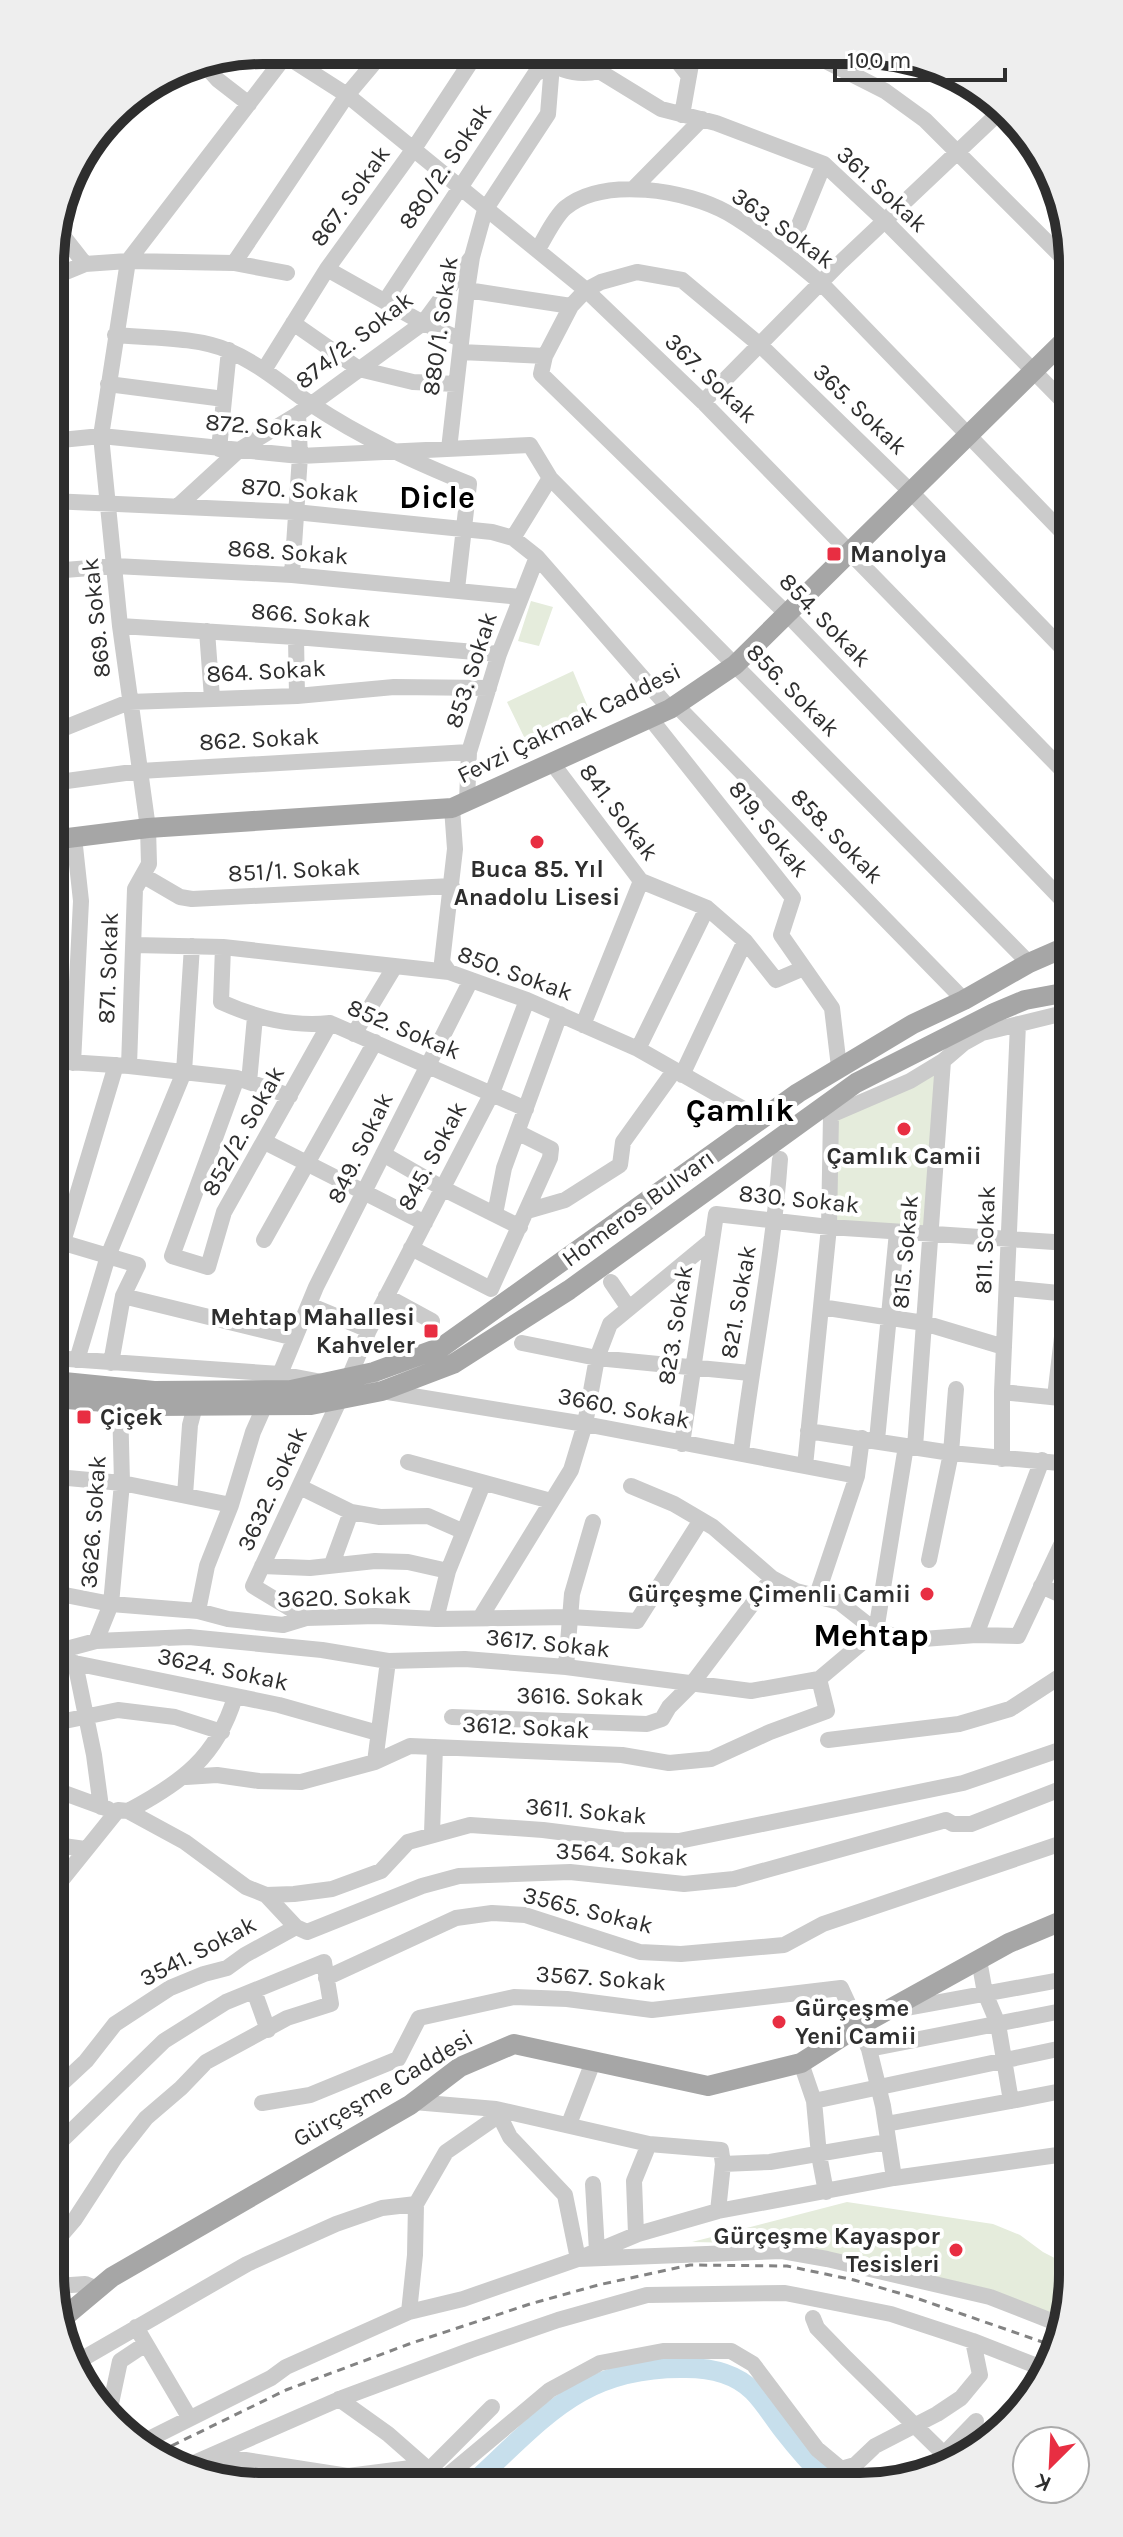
<svg xmlns="http://www.w3.org/2000/svg" width="1123" height="2537" font-family="Karla,sans-serif">
<rect width="100%" height="100%" fill="#fff"/>
<path fill="#e5ecdc" d="M531,601L553,607L539,646L518,641Z
M573,671L590,712L526,741L507,702Z
M943,1061L932,1234L829,1227L831,1115Z
M847,2202L993,2224L1020,2235L1043,2252L1072,2267L1073,2288L1061,2319L991,2293L796,2244L692,2242Z"/>
<g fill="none" stroke-linecap="round" stroke-linejoin="round">
<path stroke="#c7dfec" stroke-width="20" d="M474,2482C545,2417 582,2366 686,2368C711,2368 735,2373 753,2391C764,2402 773,2417 783,2430C797,2448 811,2464 827,2480"/>
<path stroke="#cbcbcb" stroke-width="16" d="M532,52C553,66 572,78 599,71L661,109L716,123L824,164L886,222L1066,404
M671,53L689,76
M810,53L885,91L925,120L1066,261
M286,56L347,95L586,290L703,402L1067,775
M202,62L218,80L249,104
M599,71L612,52
M682,115L693,53
M72,170L130,98
M633,189L702,119
M56,227L85,264
M538,249C546,236 554,218 565,208C604,176 687,190 728,213C759,231 794,260 821,283L1067,537
M787,254L824,164
M234,263L347,95L384,51
M327,269L423,323L460,339
M51,278L85,264L128,261L234,263L287,273
M467,290L571,306
M386,300L535,74L552,65L561,52
M293,323L359,369L413,382L456,384
M115,335C149,338 199,337 229,351C260,364 284,386 311,404C362,438 413,461 469,484L457,589
M460,352L545,356L541,374L787,614L1068,906
M545,356L571,306L586,290L601,282L637,272L682,280L760,345L910,491L1067,653
M264,370L327,269L413,150L478,51
M108,384L224,399
M703,402L840,263L1004,108
M51,441L101,436L300,456L530,445L550,478L1029,963
M219,449L229,350
M449,449L467,290L472,257L485,210L548,114L552,65
M51,501L295,512L492,532L513,538L537,557L670,709
M177,507L239,450L298,414L423,323L471,258
M513,538L550,478
M52,571L115,566L292,575L520,597
M292,575L300,456L298,414
M120,626L296,637L499,654
M207,631L212,698
M296,637L297,696
M676,705L964,1000
M650,718L793,898L781,935L832,1008L839,1067
M52,733L129,702L297,696L394,687L489,688
M552,763L641,881L583,1025
M52,783L140,771L469,752
M467,801L469,752L499,654L537,557
M144,876L180,897L192,899L452,886
M641,881L707,908L745,941L776,980L804,968
M134,945L223,947L449,972L527,1000L638,1049L761,1119
M223,947L221,1002C257,1018 291,1027 330,1023L526,1109
M449,972L442,962L455,849L452,808
M354,1034L395,966
M638,1049L707,908
M53,1061L129,1066L237,1078L290,1096
M73,1063L81,901L74,837
M129,1066L135,889L149,864L148,828L120,626L101,436L128,261L290,50
M682,1075L745,941
M237,1078L172,1256L208,1267L224,1212L330,1023
M249,1082L255,1017
M265,1142L425,1223
M383,1154L444,1189L520,1227
M527,1211L565,1200L620,1165L623,1142L674,1071
M495,1214L504,1168L560,1014
M54,1240L138,1265L123,1296L111,1363
M264,1240L375,1042
M411,1248L491,1289L550,1158L551,1149L517,1132
M54,1272L116,1065
M611,1282L628,1307
M1007,1288L1069,1294
M123,1296L295,1338
M386,1296L432,1321
M309,1305L369,1330
M821,1307L924,1323L1004,1347
M522,1343L597,1358L750,1373
M54,1358L280,1374L322,1382
M77,1360L108,1256L184,1072L192,946
M280,1374L316,1287L471,980
M382,1391L585,1424L857,1476
M1002,1392L1070,1399
M1055,1397L1067,1294L1069,1242
M808,1431L951,1453L1070,1464
M877,1440L897,1232
M682,1444L716,1214L829,1227L1069,1243
M915,1447L943,1061
M741,1453C753,1355 773,1258 780,1159
M1002,1459V1392L1018,1024
M408,1462L551,1501
M805,1466L829,1227L831,1115L910,1081L943,1061L964,1043L982,1033L1068,1012
M57,1477L122,1483L231,1505
M631,1486L674,1504L713,1527L772,1578L796,1591L839,1602L876,1631L906,1446
M300,1487L351,1512L380,1517L428,1516L462,1531
M185,1495L190,1425L195,1406
M929,1560L951,1453L956,1389
M332,1564L351,1512
M262,1566L310,1568L375,1561L408,1562L448,1571
M1041,1586L1070,1599
M55,1593L111,1604L198,1611L228,1619L283,1625L306,1618L376,1616L436,1619L570,1617L637,1621L701,1520
M817,1595L857,1476L862,1438
M198,1611L207,1566L231,1505L253,1432L265,1405
M306,1618L253,1586L340,1399L369,1330L492,1093L527,1000
M480,1618L571,1470L585,1424L597,1358L610,1324L712,1240
M436,1619L448,1571L483,1484
M976,1635L1042,1460
M96,1641L111,1604L122,1483L120,1403
M55,1652L96,1641L189,1637L322,1650L388,1661L465,1659L566,1667L751,1691L819,1679L876,1631L910,1640L976,1635L1018,1636L1063,1541L1070,1545
M55,1659L279,1705L378,1733
M75,1663L94,1755L101,1807
M566,1667L572,1594L593,1522
M452,1717L647,1724L662,1719L669,1707L691,1685L772,1578
M55,1723L118,1710L175,1717L222,1732
M828,1740L959,1724L1010,1709L1070,1670
M375,1762L388,1661
M186,1777L217,1775L259,1781L301,1782L375,1762L410,1746L622,1755L669,1763L711,1759L770,1732L827,1711L819,1679
M56,1790L108,1809
M128,1811L185,1842L246,1887L266,1895L294,1894L332,1889L381,1871L408,1842L470,1825L543,1830L623,1840L679,1841L963,1783L1071,1746
M432,1833L435,1747
M56,1845L85,1849
M56,1887L118,1810L128,1811C181,1783 217,1757 235,1697
M266,1895L296,1927L307,1932L422,1886L459,1876L570,1872L684,1884L734,1879L946,1820L953,1824H971L1071,1785
M979,1960L985,1993L998,2024L1011,2101L1072,2089
M326,1978L456,1918L492,1913L525,1915L640,1952L681,1954L784,1945L823,1924L1071,1840
M254,1991L268,2030
M896,2010L1071,1978
M869,2049L1072,2009
M801,2063L814,2101L819,2155L826,2192
M57,2088L86,2061L115,2024L170,1988L204,1974L227,1968L245,1955L296,1927
M814,2101L1072,2046
M414,2102L496,2109L649,2144L721,2150L723,2164L718,2211
M262,2103L310,2095L398,2059L419,2018L514,1997L567,1999L652,2010L841,1988L869,2049L883,2106L894,2178
M496,2109L510,2137L565,2195L578,2259L638,2234L718,2211L894,2178L1072,2153
M569,2124L593,2062
M886,2124L1011,2101
M57,2145L164,2041L226,2002L324,1962L331,2004L287,2018L206,2062L181,2088L146,2118L116,2156L75,2219L57,2240
M723,2164L770,2162L887,2142
M593,2184L597,2251
M636,2234L634,2181L649,2144
M57,2286L85,2284L97,2289
M409,2312L415,2255L416,2204L446,2152L498,2116
M813,2318L817,2328L846,2358L953,2463
M136,2327L189,2417
M77,2362L247,2264L336,2224L382,2208L416,2204
M339,2399L388,2434L429,2470
M107,2410L110,2408L120,2361L144,2345
M141,2443L271,2378L286,2367L409,2312L463,2299L578,2259L782,2251L827,2259L990,2297L1059,2324
M213,2455L348,2476L411,2468L429,2470L492,2407
M943,2455L976,2421
M187,2466L342,2398L471,2350L558,2320L647,2295L785,2293L891,2314L973,2341L1042,2368
M440,2482L550,2390L600,2363L663,2351H731L753,2364L817,2449L841,2469L855,2465L875,2446L937,2414L961,2398L980,2375L973,2341"/>
<path stroke="#a6a6a6" stroke-width="20" d="M52,840L148,828L452,808L670,709L735,665L1066,339
M1068,965V968
M54,1381L154,1391L291,1390L374,1372L442,1347L798,1093L913,1024L964,1000L1029,963L1068,946
M54,1398L155,1406L311,1405L382,1391L453,1364L569,1290L856,1083L994,1013L1025,1000L1068,992
M57,2323L112,2277L410,2105L460,2067L514,2044L708,2086L801,2063L859,2026L1009,1943L1071,1917"/>
<path stroke="#838383" stroke-width="3" stroke-dasharray="8 6" stroke-linecap="butt" d="M159,2452L286,2390L409,2344L530,2304L598,2285L690,2265L787,2266L854,2280L916,2298L1051,2345"/>
</g>
<g fill="#e82e42" stroke="#fff" stroke-width="3">
<rect x="826" y="546" width="16" height="16" rx="4"/>
<circle cx="537" cy="842" r="8"/>
<circle cx="904" cy="1129" r="8"/>
<rect x="423" y="1323" width="16" height="16" rx="4"/>
<rect x="76" y="1409" width="16" height="16" rx="4"/>
<circle cx="927" cy="1594" r="8"/>
<circle cx="779" cy="2022" r="8"/>
<circle cx="956" cy="2250" r="8"/>
</g>
<g text-anchor="middle" stroke-width="8" stroke-linejoin="round" paint-order="stroke">
<g font-size="24" fill="#2e2e2e" stroke="#fff">
<text transform="translate(445 166) rotate(-56)" y="8">880/2. Sokak</text>
<text transform="translate(882 189) rotate(43)" y="8">361. Sokak</text>
<text transform="translate(350 196) rotate(-54)" y="8">867. Sokak</text>
<text transform="translate(783 228) rotate(36)" y="8">363. Sokak</text>
<text transform="translate(440 326) rotate(-82)" y="8">880/1. Sokak</text>
<text transform="translate(354 340) rotate(-38)" y="8">874/2. Sokak</text>
<text transform="translate(711 378) rotate(44)" y="8">367. Sokak</text>
<text transform="translate(860 409) rotate(44)" y="8">365. Sokak</text>
<text transform="translate(264 426) rotate(4)" y="8">872. Sokak</text>
<text transform="translate(300 490) rotate(4)" y="8">870. Sokak</text>
<text transform="translate(288 552) rotate(4)" y="8">868. Sokak</text>
<text transform="translate(311 615) rotate(4)" y="8">866. Sokak</text>
<text transform="translate(96 618) rotate(-96)" y="8">869. Sokak</text>
<text transform="translate(825 620) rotate(46)" y="8">854. Sokak</text>
<text transform="translate(471 670) rotate(-72)" y="8">853. Sokak</text>
<text transform="translate(266 671) rotate(-3)" y="8">864. Sokak</text>
<text transform="translate(793 690) rotate(45)" y="8">856. Sokak</text>
<text transform="translate(569 723) rotate(-26)" y="8">Fevzi Çakmak Caddesi</text>
<text transform="translate(259 739) rotate(-3)" y="8">862. Sokak</text>
<text transform="translate(619 812) rotate(53)" y="8">841. Sokak</text>
<text transform="translate(769 829) rotate(52)" y="8">819. Sokak</text>
<text transform="translate(837 836) rotate(46)" y="8">858. Sokak</text>
<text transform="translate(294 870) rotate(-3)" y="8">851/1. Sokak</text>
<text transform="translate(108 968) rotate(-88)" y="8">871. Sokak</text>
<text transform="translate(515 973) rotate(20)" y="8">850. Sokak</text>
<text transform="translate(404 1029) rotate(23)" y="8">852. Sokak</text>
<text transform="translate(243 1131) rotate(-61)" y="8">852/2. Sokak</text>
<text transform="translate(360 1148) rotate(-64)" y="8">849. Sokak</text>
<text transform="translate(432 1156) rotate(-62)" y="8">845. Sokak</text>
<text transform="translate(799 1199) rotate(6)" y="8">830. Sokak</text>
<text transform="translate(638 1208) rotate(-36)" y="8">Homeros Bulvarı</text>
<text transform="translate(985 1240) rotate(-88)" y="8">811. Sokak</text>
<text transform="translate(905 1252) rotate(-85)" y="8">815. Sokak</text>
<text transform="translate(738 1302) rotate(-80)" y="8">821. Sokak</text>
<text transform="translate(675 1325) rotate(-81)" y="8">823. Sokak</text>
<text transform="translate(624 1408) rotate(11)" y="8">3660. Sokak</text>
<text transform="translate(272 1489) rotate(-65)" y="8">3632. Sokak</text>
<text transform="translate(93 1522) rotate(-86)" y="8">3626. Sokak</text>
<text transform="translate(344 1597) rotate(-2)" y="8">3620. Sokak</text>
<text transform="translate(548 1643) rotate(6)" y="8">3617. Sokak</text>
<text transform="translate(223 1669) rotate(12)" y="8">3624. Sokak</text>
<text transform="translate(580 1696) rotate(1)" y="8">3616. Sokak</text>
<text transform="translate(526 1727) rotate(3)" y="8">3612. Sokak</text>
<text transform="translate(586 1811) rotate(5)" y="8">3611. Sokak</text>
<text transform="translate(622 1854) rotate(3)" y="8">3564. Sokak</text>
<text transform="translate(588 1910) rotate(14)" y="8">3565. Sokak</text>
<text transform="translate(198 1951) rotate(-27)" y="8">3541. Sokak</text>
<text transform="translate(601 1978) rotate(4)" y="8">3567. Sokak</text>
<text transform="translate(383 2088) rotate(-31)" y="8">Gürçeşme Caddesi</text>
</g>
<g font-size="24" font-weight="bold" fill="#2e2e2e" stroke="#fff" text-anchor="start">
<text x="850" y="562">Manolya</text>
<text x="537" y="877" text-anchor="middle">Buca 85. Yıl<tspan x="537" dy="28">Anadolu Lisesi</tspan></text>
<text x="904" y="1164" text-anchor="middle">Çamlık Camii</text>
<text x="415" y="1325" text-anchor="end">Mehtap Mahallesi<tspan x="415" dy="28">Kahveler</tspan></text>
<text x="100" y="1425">Çiçek</text>
<text x="911" y="1602" text-anchor="end">Gürçeşme Çimenli Camii</text>
<text x="795" y="2016">Gürçeşme<tspan x="795" dy="28">Yeni Camii</tspan></text>
<text x="940" y="2244" text-anchor="end">Gürçeşme Kayaspor<tspan x="940" dy="28">Tesisleri</tspan></text>
</g>
<g font-size="32" font-weight="bold" fill="#000" stroke="#fff">
<text x="437" y="508">Dicle</text>
<text x="740" y="1121">Çamlık</text>
<text x="871" y="1646">Mehtap</text>
</g>
</g>
<path d="M0 0H1123V2537H0ZM263 64H860A199 199 0 0 1 1059 263V2274A199 199 0 0 1 860 2473H263A199 199 0 0 1 64 2274V263A199 199 0 0 1 263 64Z" fill="#eee" fill-rule="evenodd"/>
<path fill="none" stroke="#2e2e2e" stroke-width="10" d="M263 64H860A199 199 0 0 1 1059 263V2274A199 199 0 0 1 860 2473H263A199 199 0 0 1 64 2274V263A199 199 0 0 1 263 64Z"/>
<g transform="translate(1051 2465) rotate(204)"><circle r="38" fill="#ffffff" stroke="#ababab" stroke-width="2"/>
<path d="M0-6L14 30L0 20L-14 30Z" fill="#e82e42"/>
<text y="-12" font-size="22" font-weight="bold" text-anchor="middle" fill="#2e2e2e">K</text>
</g>
<path d="M835 68v12h170v-12" fill="none" stroke="#2e2e2e" stroke-width="4"/>
<text x="847" y="68" font-size="24" fill="#2e2e2e" stroke="#ffffff" stroke-width="6" paint-order="stroke">100 m</text>
</svg>
